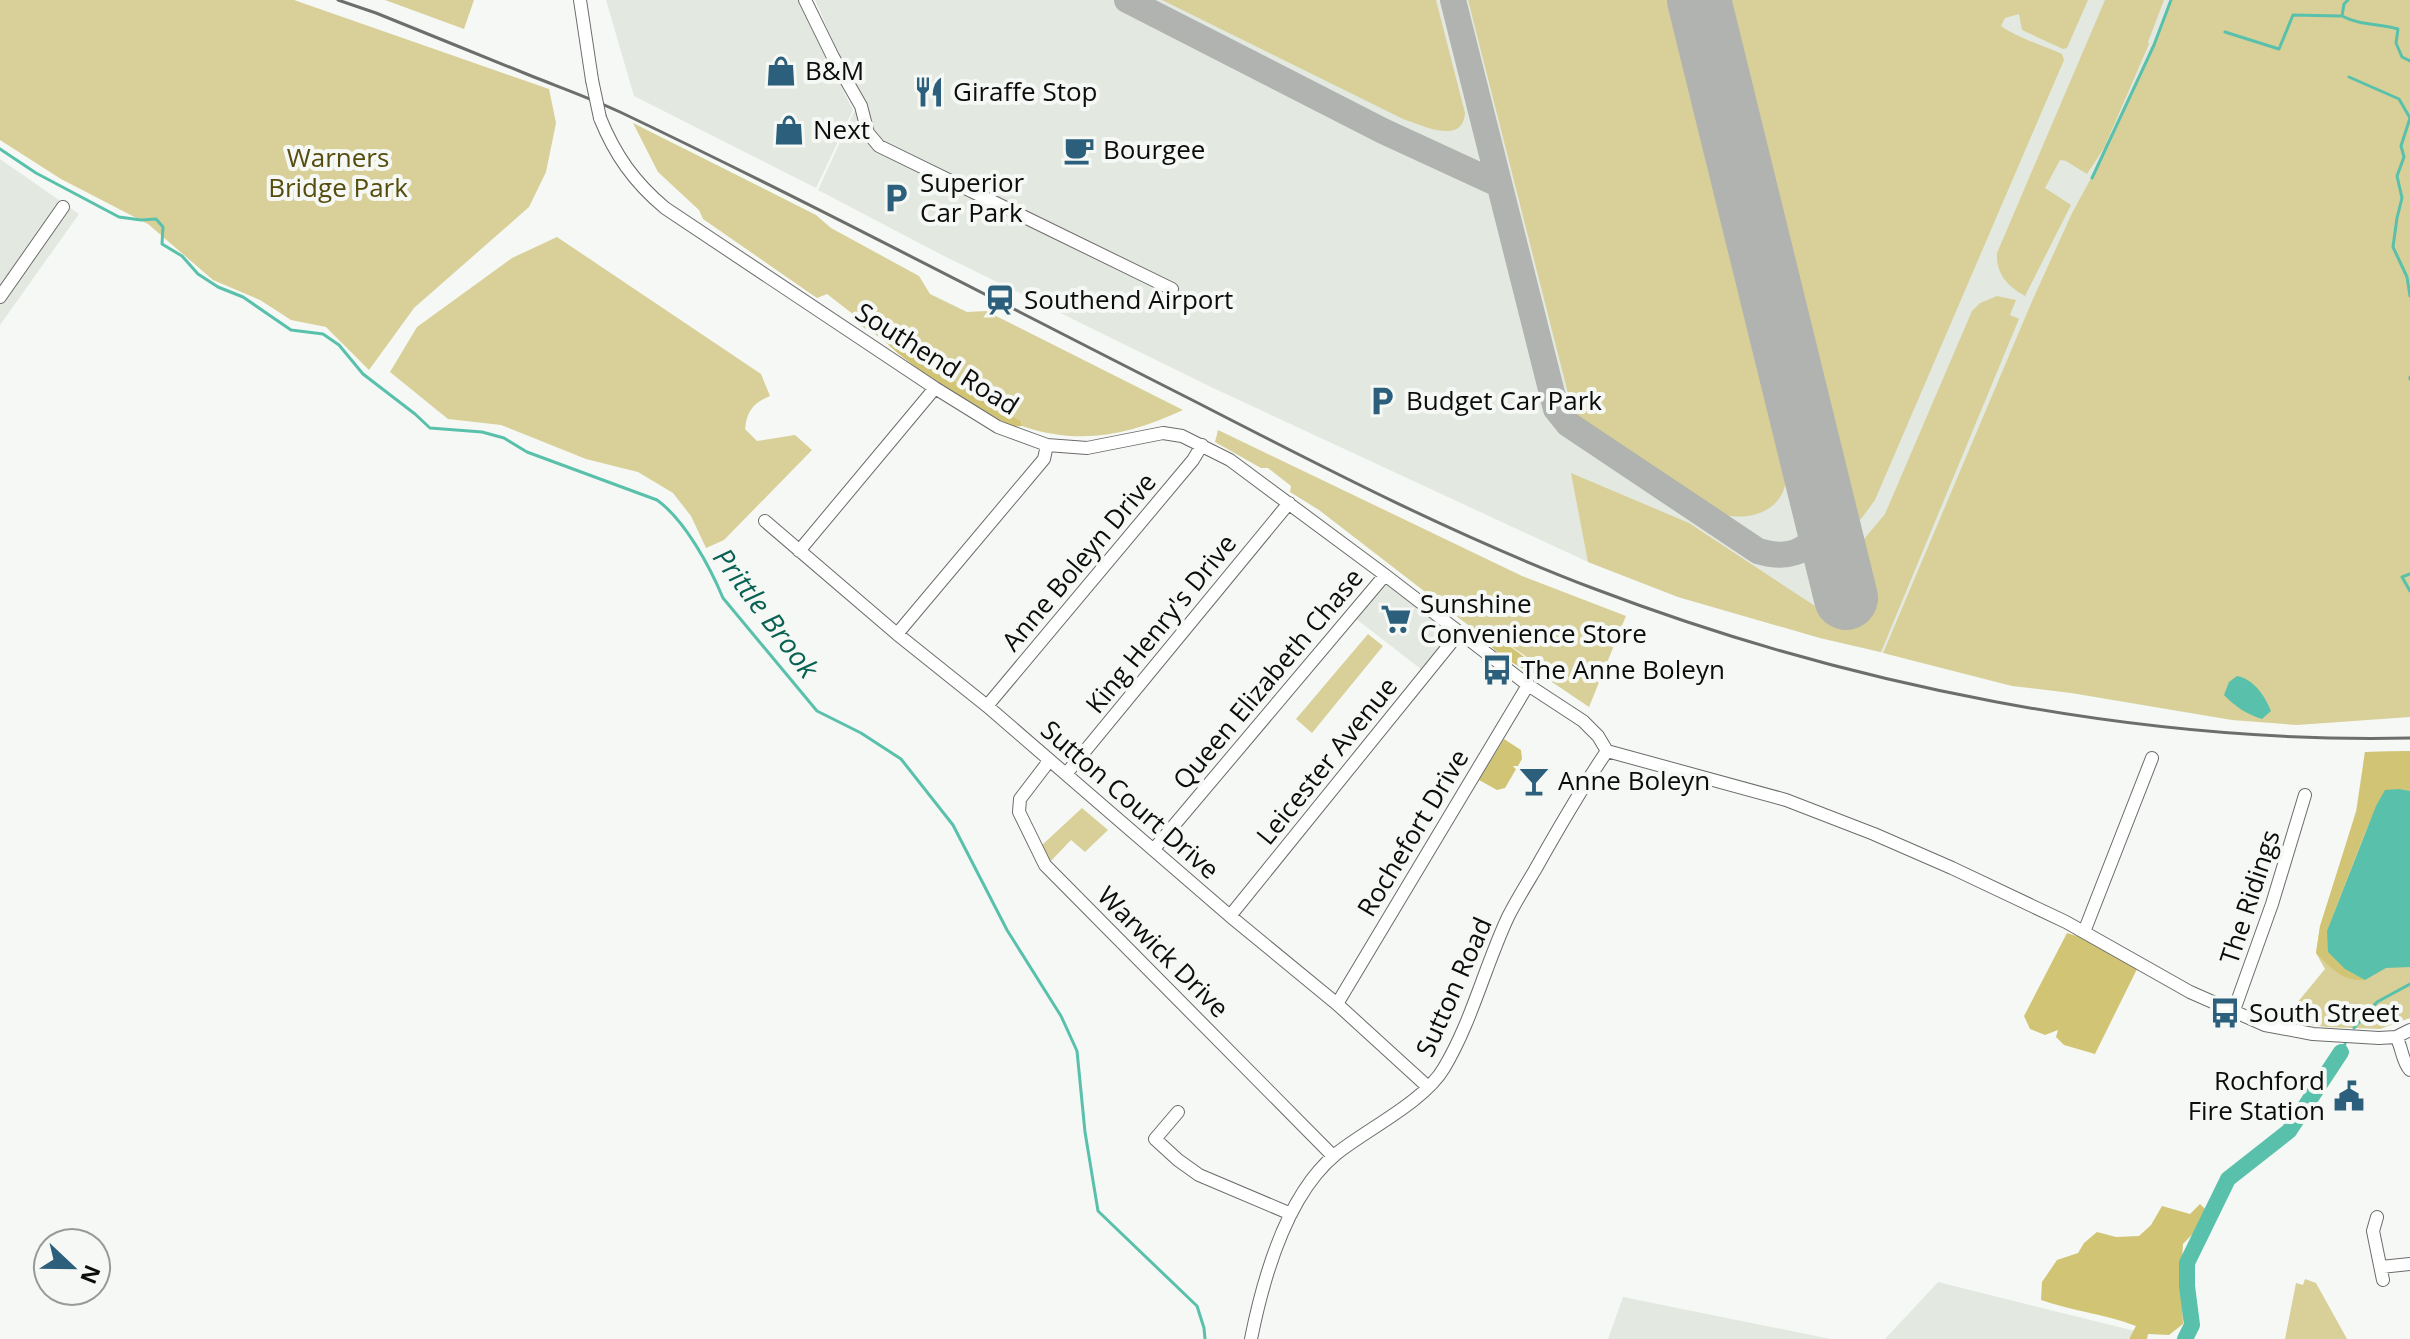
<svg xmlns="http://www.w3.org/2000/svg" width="2410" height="1339" font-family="'Open Sans',sans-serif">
<rect width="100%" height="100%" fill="#f5f8f4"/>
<path fill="#e3e9e1" d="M606,0H798L853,110L816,188L634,96Z
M815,0H2170L2157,34L2109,145L2072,213L2032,301L1883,653L1820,638L1678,597L1588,562L1211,387L942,255L818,190L859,101Z
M0,159L79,214L0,325Z
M1385,575L1459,633L1426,673L1351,615Z
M1938,1282L2135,1331L2128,1339H1885Z
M1623,1297L1831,1339H1608Z"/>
<path fill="#d8d098" d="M0,0H294L549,89L556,123L546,172L529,207L414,308L369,370L326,327L291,320L260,300L213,280L148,224L61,179L0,140Z
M385,0H474L464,29Z
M1162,0H1436L1465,113C1463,146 1421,125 1403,119Z
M1468,0H1669L1786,481C1781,515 1742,523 1715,512L1575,421Z
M1722,0H2088L2067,48L2063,49L2022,30L2019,14L2005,18L2001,26C2016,37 2044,46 2062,54L2064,60L1875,500L1861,519L1851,526Z
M2105,0H2164L2148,42L2149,44L2104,148L2087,174L2066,161L2060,160L2045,188L2071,205L2025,296C2007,286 1996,274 1997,253Z
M2170,0H2410V717L2297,725L2232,720L2071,693L2012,686L1883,653L2032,301L2072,213L2109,145L2157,34Z
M633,123L816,215L831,228L919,276L930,294L967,312L986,311L1183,410C1128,435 1081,446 1022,426L1021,421L943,374L920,356L891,344L861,326L858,318L827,294L817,298L703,219L699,210L658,172Z
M557,237L761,374L770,396C753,403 747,411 745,429L757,441L795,435L812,450L724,540L706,548L691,516L673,493L638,472L586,459L501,425L448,419L390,372L417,327L512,258Z
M1997,296L2016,300L2010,315L2019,319L1881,652L1820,638L1678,597L1588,562L1571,473L1689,523L1818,608L1867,597L1869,570L1859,545L1885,514L1972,311L1980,303Z
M1218,430L1522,576L1626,616L1589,707L1546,678L1531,660L1505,642L1468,625L1319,510L1290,492L1291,486L1268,468H1261L1215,442Z
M1368,634L1383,646L1312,733L1296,719Z
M2410,751V1018L2380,1029L2326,1027L2282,1021L2325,969L2316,953L2320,927L2356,811L2365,752Z
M1082,808L1108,830L1085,852L1071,840L1049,863L1041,846Z
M2305,1279L2316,1283L2347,1339H2285L2296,1283L2303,1285Z"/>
<path fill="#d1c575" d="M883,340L920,356L943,374L1021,421L1022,426L1012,427C967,400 921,376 883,340Z
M1468,625C1500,639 1522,651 1546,678C1513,668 1492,649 1468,625Z
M1504,739L1521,750L1522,759L1505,788L1497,790L1479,780Z
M2410,751V791L2399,789L2385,791L2365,832L2332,917L2345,969L2365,980C2343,982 2331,968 2316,953L2320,926L2357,810L2365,752Z
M2067,933L2080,937L2137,969L2095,1054L2064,1045L2056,1037L2058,1030L2045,1035L2030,1029L2024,1016Z
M2200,1204L2208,1212L2204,1222L2183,1244L2181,1280L2183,1324L2169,1335L2148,1334L2147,1339H2129L2136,1326C2106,1314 2072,1311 2041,1300L2042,1282L2057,1260L2078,1253L2084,1243L2097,1232L2116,1237L2139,1236L2151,1225L2162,1206L2190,1214Z"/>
<path fill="#59c1ab" d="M2237,676C2254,679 2265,696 2271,711L2262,719C2248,715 2234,706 2224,695L2229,682Z
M2399,789L2410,791V967L2386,968L2365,980L2345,969L2328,952L2327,931L2376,806L2385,790Z"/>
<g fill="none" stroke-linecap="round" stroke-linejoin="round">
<path stroke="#59c1ab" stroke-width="3" d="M2348,0L2344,4L2342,16C2361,26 2379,23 2398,29L2396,43L2402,57L2410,61
M2225,32L2279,49L2293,15L2340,16
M2349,77L2399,99L2410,118L2401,146L2404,157L2397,176L2402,198L2397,218L2393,247L2407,277L2410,296
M0,149L36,173L119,217L141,220L156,219L163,227L162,244L182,256L198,274L218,287L243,297L291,330L323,334L339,345L363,374L415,414L430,428L482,432L504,438L527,452L657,500C685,520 710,567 723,598L817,711L861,733L901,759L953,825L1007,930L1061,1016L1077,1051L1085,1132L1098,1211L1197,1306L1204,1328L1205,1339
M2092,178L2154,45L2171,0
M2410,377V379
M2410,574L2402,577L2410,591
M2354,1028L2377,1002L2410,984
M2341,1052L2345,1044"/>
<path stroke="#59c1ab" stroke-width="16" d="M2185,1339L2192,1325L2187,1286V1263L2228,1179L2289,1131L2341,1052"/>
<path stroke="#b0b3b0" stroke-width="26" d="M1127,0L1383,131L1498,184
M1453,0L1556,409L1568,424L1758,551C1784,559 1811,555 1820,525C1822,517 1821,507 1822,499"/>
<path stroke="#b0b3b0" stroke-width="64" d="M1699,0L1846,598"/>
<g stroke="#6b6d6a" stroke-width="14">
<path id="minor" d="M580,0L592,80
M805,0L833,57L861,106L868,133L879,146L1172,289
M600,118C615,155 634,182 665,208L935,388L998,427L1047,445L1087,448L1163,433L1182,436L1230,460L1385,575L1528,685L1583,721L1598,736L1607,751
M0,297L63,207
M765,521L897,634L987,706L1230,916L1337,1004L1428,1087
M799,551L935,388
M897,634L1044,459L1047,445
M987,706L1193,460L1202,445
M1607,751L1786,800L1874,834L1952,868L2066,922L2190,992L2265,1025L2313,1034L2379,1038L2396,1037L2410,1030
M1049,761L1020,799L1019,812L1045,865L1333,1156
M1066,774L1289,503
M1154,849L1385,575
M1230,916L1459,633
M2084,932L2152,758
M1337,1004L1528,685
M2233,1013L2272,904L2305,795
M2396,1037C2402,1046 2402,1062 2410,1070
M1178,1112L1155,1139L1178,1160L1199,1175L1291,1214
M2377,1217L2373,1231L2383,1280
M2381,1267L2410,1264
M1251,1339C1263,1279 1286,1195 1336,1154C1367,1129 1424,1102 1444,1068C1472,1021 1485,966 1508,917C1516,901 1526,885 1535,870C1558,829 1581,789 1607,751"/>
</g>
<use href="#minor" stroke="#fff" stroke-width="12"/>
<path stroke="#6c6e6c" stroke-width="3" d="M338,0L376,13C427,34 478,54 529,75C559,87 590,98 620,112C815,205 1006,306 1198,403C1328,470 1458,537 1595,589C1847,685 2139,744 2410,738"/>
<g stroke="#6b6d6a" stroke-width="14" stroke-linecap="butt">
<path id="minor-bridge" d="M592,80L600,118"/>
</g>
<use href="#minor-bridge" stroke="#fff" stroke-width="12"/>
</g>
<defs>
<g id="shop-bare" transform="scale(2.4)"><path d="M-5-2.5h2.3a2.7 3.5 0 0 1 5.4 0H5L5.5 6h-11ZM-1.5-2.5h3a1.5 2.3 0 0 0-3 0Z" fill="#2b5f7b" stroke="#f5f8f4" stroke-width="2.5" paint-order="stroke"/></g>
<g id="restaurant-bare" transform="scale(2.4)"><path d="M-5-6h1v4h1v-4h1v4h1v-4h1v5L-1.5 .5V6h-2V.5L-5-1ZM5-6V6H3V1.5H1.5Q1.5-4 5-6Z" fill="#2b5f7b" stroke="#f5f8f4" stroke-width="2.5" paint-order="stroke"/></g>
<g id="cafe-bare" transform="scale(2.4)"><path d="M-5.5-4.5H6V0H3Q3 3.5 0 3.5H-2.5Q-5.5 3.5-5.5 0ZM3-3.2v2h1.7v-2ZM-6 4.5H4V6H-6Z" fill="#2b5f7b" stroke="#f5f8f4" stroke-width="2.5" paint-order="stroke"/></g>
<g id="parking-bare" transform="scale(2.4)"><path d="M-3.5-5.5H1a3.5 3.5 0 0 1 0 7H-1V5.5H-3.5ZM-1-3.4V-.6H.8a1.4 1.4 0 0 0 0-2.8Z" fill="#2b5f7b" stroke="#f5f8f4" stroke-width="2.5" paint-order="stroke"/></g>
<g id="station-bare" transform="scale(2.4)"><path d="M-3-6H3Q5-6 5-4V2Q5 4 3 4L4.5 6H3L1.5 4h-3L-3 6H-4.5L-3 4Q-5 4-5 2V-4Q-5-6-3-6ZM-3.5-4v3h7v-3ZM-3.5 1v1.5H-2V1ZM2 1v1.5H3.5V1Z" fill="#2b5f7b" stroke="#f5f8f4" stroke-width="2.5" paint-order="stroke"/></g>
<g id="supermarket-bare" transform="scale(2.4)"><path d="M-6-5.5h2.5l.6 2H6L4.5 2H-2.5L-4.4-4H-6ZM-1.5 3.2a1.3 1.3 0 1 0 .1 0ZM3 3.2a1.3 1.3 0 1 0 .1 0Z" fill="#2b5f7b" stroke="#f5f8f4" stroke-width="2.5" paint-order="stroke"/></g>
<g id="bus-bare" transform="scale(2.4)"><path d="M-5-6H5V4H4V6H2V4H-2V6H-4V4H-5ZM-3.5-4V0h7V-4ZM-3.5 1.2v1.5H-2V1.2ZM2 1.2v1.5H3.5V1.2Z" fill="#2b5f7b" stroke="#f5f8f4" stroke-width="2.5" paint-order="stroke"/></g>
<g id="bar-bare" transform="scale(2.4)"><path d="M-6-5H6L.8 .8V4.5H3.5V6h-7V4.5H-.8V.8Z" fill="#2b5f7b" stroke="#f5f8f4" stroke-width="2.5" paint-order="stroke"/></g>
<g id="civic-bare" transform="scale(2.4)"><path d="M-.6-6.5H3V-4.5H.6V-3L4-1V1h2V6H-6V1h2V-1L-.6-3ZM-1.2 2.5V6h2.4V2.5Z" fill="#2b5f7b" stroke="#f5f8f4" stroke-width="2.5" paint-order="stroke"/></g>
</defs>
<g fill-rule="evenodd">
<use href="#shop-bare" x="781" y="71"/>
<use href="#restaurant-bare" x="929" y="92"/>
<use href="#shop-bare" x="789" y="130"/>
<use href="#cafe-bare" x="1079" y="150"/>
<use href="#parking-bare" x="896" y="198"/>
<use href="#station-bare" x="1000" y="300"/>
<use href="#parking-bare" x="1382" y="401"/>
<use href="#supermarket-bare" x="1396" y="619"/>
<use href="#bus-bare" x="1497" y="670"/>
<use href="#bar-bare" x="1534" y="781"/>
<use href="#bus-bare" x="2225" y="1013"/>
<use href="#civic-bare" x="2349" y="1096"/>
</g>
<g text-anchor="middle" stroke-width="8" stroke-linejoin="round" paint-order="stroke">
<g font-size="26" fill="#0b0c0b" stroke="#f5f8f4" text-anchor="start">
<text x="805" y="80">B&amp;M</text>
<text x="953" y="101">Giraffe Stop</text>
<text x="813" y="139">Next</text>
<text x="1103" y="159">Bourgee</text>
<text x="920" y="192">Superior<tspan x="920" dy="30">Car Park</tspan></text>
<text x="1024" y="309">Southend Airport</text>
<text x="1406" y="410">Budget Car Park</text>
<text x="1420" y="613">Sunshine<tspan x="1420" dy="30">Convenience Store</tspan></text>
<text x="1521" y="679">The Anne Boleyn</text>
<text x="1558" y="790">Anne Boleyn</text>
<text x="2249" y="1022">South Street</text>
<text x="2325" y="1090" text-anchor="end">Rochford<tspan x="2325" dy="30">Fire Station</tspan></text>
</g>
<g font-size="26" fill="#554c0d" stroke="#f5f8f4">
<text x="338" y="167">Warners<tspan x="338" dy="30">Bridge Park</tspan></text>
</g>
<g font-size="26" fill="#0b0c0b" stroke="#f5f8f4">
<text transform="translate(937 359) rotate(32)" y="9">Southend Road</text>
<text transform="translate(1079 562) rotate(-50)" y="9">Anne Boleyn Drive</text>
<text transform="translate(1161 624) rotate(-51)" y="9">King Henry's Drive</text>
<text transform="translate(1268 679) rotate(-50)" y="9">Queen Elizabeth Chase</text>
<text transform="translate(1327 761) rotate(-51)" y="9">Leicester Avenue</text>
<text transform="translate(1130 800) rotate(41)" y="9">Sutton Court Drive</text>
<text transform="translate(1413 833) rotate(-59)" y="9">Rochefort Drive</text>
<text transform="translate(2250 897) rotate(-72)" y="9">The Ridings</text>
<text transform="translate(1163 952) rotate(45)" y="9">Warwick Drive</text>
<text transform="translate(1454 987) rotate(-66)" y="9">Sutton Road</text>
</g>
<g font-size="28" font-style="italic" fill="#086153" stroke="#f5f8f4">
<text transform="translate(766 613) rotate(53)" y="10">Prittle Brook</text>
</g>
</g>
<g transform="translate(72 1267) rotate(112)"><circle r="38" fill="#f5f8f4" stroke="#979a97" stroke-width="2"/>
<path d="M0-6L14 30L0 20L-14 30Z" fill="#2b5f7b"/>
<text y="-12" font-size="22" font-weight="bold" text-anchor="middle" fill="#0b0c0b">N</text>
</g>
</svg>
